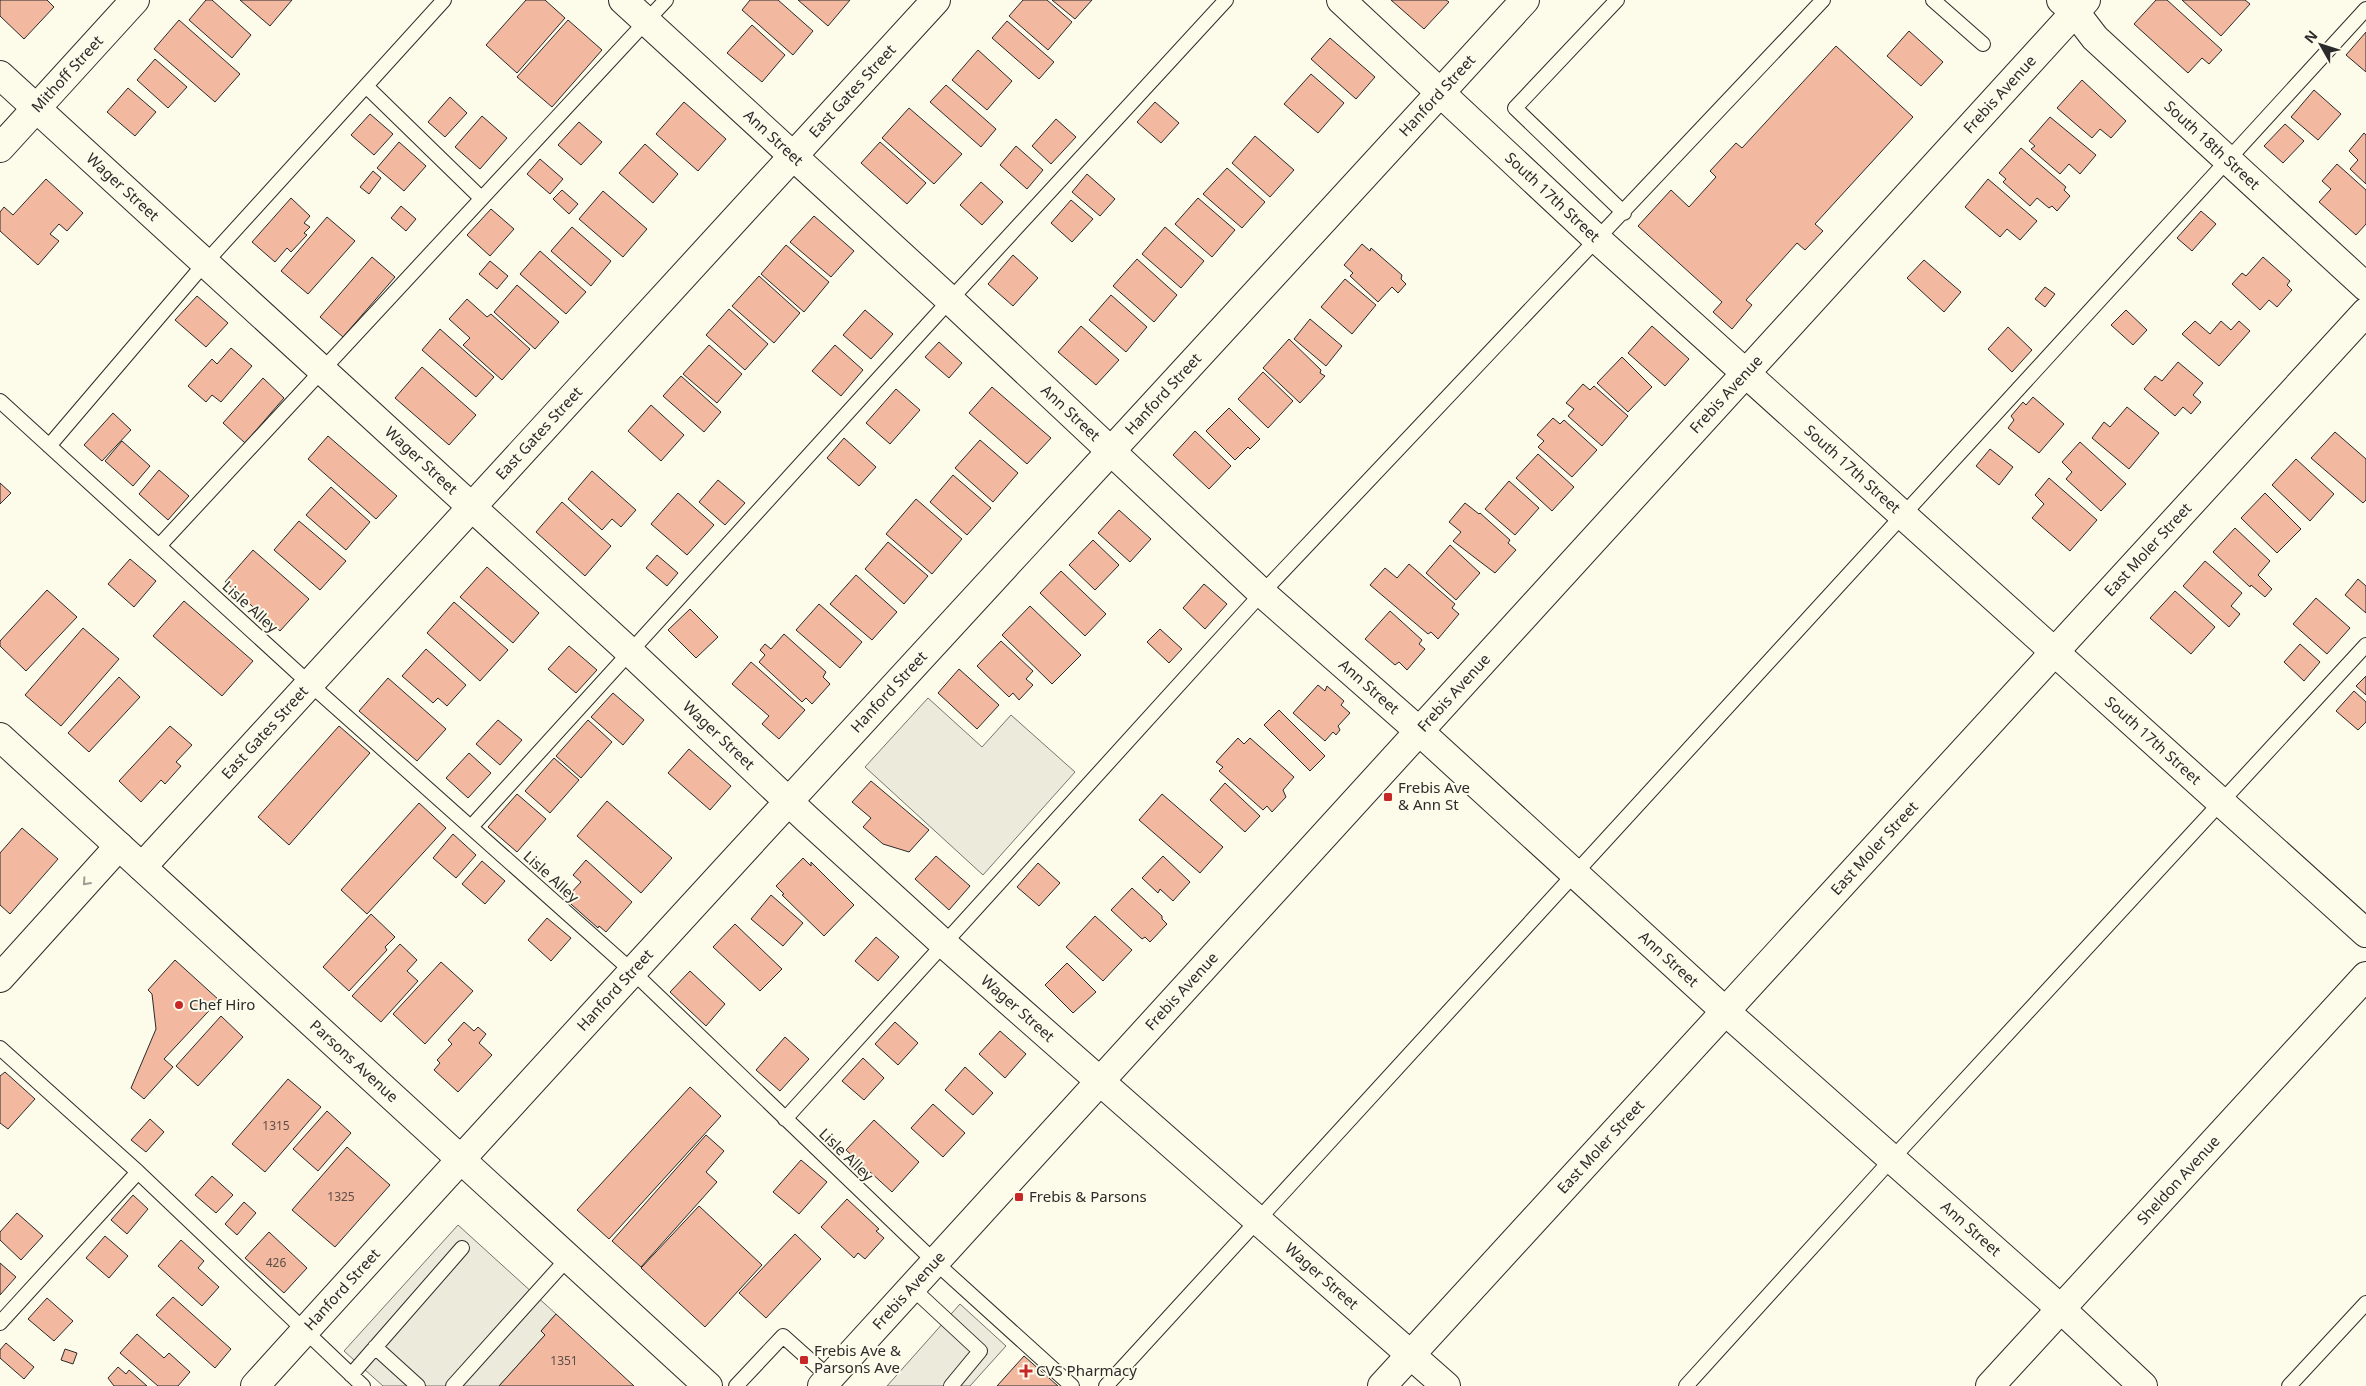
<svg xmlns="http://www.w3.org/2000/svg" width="2366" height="1386" font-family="'Noto Sans',sans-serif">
<rect width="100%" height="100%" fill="#fdfbea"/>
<path fill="#ecebdb" stroke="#74746e" d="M928,698L982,747L1011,715L1075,772L983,875L865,767Z"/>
<path fill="#eceadb" stroke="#74746e" d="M458,1225L556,1314L541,1331L545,1335L499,1386H383L344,1351Z
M960,1304L1006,1346L970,1386H887Z"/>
<path fill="#f2b8a0" stroke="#2b2b2b" d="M0,0H47L54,7L24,39L0,16Z
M206,0H212L251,35L232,58L189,20Z
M240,0H292L270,26Z
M526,0H545L565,18L517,73L486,45Z
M750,0H778L813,31L793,55L742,10Z
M798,0H850L828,26Z
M1023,0H1047L1072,22L1048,50L1009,16Z
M1052,0H1092L1075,19Z
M1391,0H1446L1449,2L1424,29Z
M2156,0H2167L2222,50L2209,64L2202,58L2188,73L2134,24Z
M2182,0H2245L2250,4L2221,36Z
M179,20L240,74L215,102L154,49Z
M568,20L602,50L552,107L517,77Z
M1007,21L1054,62L1039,79L992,38Z
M752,25L785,55L762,82L727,53Z
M1909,31L1943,62L1921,86L1887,56Z
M2366,32V72L2346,55Z
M1330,38L1375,77L1356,99L1311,59Z
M1836,46L1913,117L1815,224L1823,231L1805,250L1797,243L1746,300L1752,305L1732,329L1713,312L1722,302L1638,226L1671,190L1689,207L1716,177L1710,171L1736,143L1742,148Z
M978,50L1012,81L987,110L952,80Z
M155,59L187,87L168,108L137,80Z
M1311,74L1344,103L1318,133L1284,104Z
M2082,80L2126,121L2111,138L2100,129L2092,138L2057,108Z
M946,85L996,129L981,147L930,102Z
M128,88L156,112L135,136L107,112Z
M2314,90L2341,114L2318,140L2291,117Z
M450,97L467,113L445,137L428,122Z
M684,102L726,139L698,171L656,134Z
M1155,102L1179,123L1161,143L1137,122Z
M909,108L962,154L934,184L882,138Z
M370,114L393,134L374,155L351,135Z
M482,116L507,138L480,169L455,147Z
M2050,117L2096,155L2080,174L2069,164L2060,174L2031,149L2035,146L2029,141Z
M1056,119L1076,137L1051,164L1032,146Z
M579,122L602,142L581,165L558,145Z
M2285,124L2304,141L2283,163L2264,146Z
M2364,133L2366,135V184L2350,169L2358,160L2349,151Z
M1255,136L1294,170L1270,197L1232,163Z
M399,142L426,166L404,191L377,168Z
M880,142L926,183L907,204L861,163Z
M645,144L678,174L653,203L619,173Z
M1016,146L1043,170L1027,189L1000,165Z
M2021,148L2066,187L2064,190L2070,196L2057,211L2052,206L2049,208L2037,198L2030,206L2003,182L2006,179L1999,173Z
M540,159L563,179L550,194L527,174Z
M2337,164L2366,190V224L2356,235L2319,202L2331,189L2322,181Z
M1227,168L1265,202L1242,228L1203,194Z
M373,171L381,178L369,194L360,187Z
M1087,174L1115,199L1100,216L1072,192Z
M46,179L83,213L67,231L59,224L50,234L59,241L38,265L0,231V212L4,207L13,215Z
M1988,179L2037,221L2020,240L2007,229L2000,237L1965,207Z
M981,182L1003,202L982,225L960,205Z
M562,190L578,204L569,214L553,199Z
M603,191L647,229L623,257L579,219Z
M291,198L310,216L304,223L310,227L304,233L307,235L291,252L287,248L275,262L252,242Z
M1198,198L1235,230L1212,257L1175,224Z
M1071,200L1093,219L1072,242L1051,223Z
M401,206L416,219L406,231L391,218Z
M491,209L514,229L490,256L467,235Z
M2201,211L2216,224L2192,251L2177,238Z
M814,216L854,251L831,277L790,242Z
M327,217L355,241L308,294L281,271Z
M572,227L611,261L591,286L551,251Z
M1165,227L1204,261L1181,288L1142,254Z
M1362,244L1370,251L1371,248L1402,275L1401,279L1406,284L1398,293L1392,287L1378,302L1350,276L1353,273L1344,265Z
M786,245L829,282L804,312L761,274Z
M540,251L586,292L566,314L520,274Z
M1013,255L1038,278L1013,306L988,284Z
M372,257L395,277L343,337L320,317Z
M2263,257L2290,281L2287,285L2292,290L2277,307L2269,300L2260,310L2232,284L2242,273L2246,276Z
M1137,259L1177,295L1154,322L1113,286Z
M1924,260L1961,292L1944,312L1907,278Z
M490,261L508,276L497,289L479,274Z
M759,276L800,313L774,343L732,306Z
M1345,279L1376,305L1352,334L1321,307Z
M517,285L559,322L535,349L494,312Z
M2045,287L2055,294L2045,307L2035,299Z
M1111,295L1147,327L1126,352L1089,320Z
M197,296L228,323L206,347L175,320Z
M467,299L487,317L491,314L530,349L502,380L463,345L470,338L449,319Z
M729,309L768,344L745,370L706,335Z
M865,310L893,334L871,359L843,335Z
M2126,310L2147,330L2133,345L2111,325Z
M1310,319L1342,346L1326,366L1294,339Z
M2195,321L2210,334L2221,321L2231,330L2239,321L2250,331L2219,366L2182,334Z
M1081,326L1119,360L1096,385L1058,352Z
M1652,326L1689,359L1665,386L1628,353Z
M2008,327L2032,350L2012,372L1988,349Z
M440,329L494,377L476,397L422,350Z
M1289,339L1321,370L1320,373L1325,376L1300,403L1263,368Z
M939,342L962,363L949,378L925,357Z
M709,345L742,374L717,403L683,374Z
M835,345L863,370L841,396L812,371Z
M231,348L252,366L221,402L212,395L206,402L188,386L212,359L217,364Z
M1622,357L1652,387L1628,412L1597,383Z
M2178,362L2203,383L2193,395L2201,402L2191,414L2183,407L2175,416L2144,389L2155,376L2162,381Z
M422,367L476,415L449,445L395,398Z
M1263,372L1293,401L1268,428L1238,399Z
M681,376L721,412L704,432L663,396Z
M263,378L284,398L245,443L223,423Z
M1583,384L1590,390L1594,386L1628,416L1602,446L1568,416L1574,409L1566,403Z
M992,387L1051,438L1027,464L969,413Z
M896,389L920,410L890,444L866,423Z
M2033,397L2064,424L2039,453L2008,428L2014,420L2011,416L2023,402L2026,405Z
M651,405L684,435L661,461L628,431Z
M2127,407L2159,433L2129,469L2092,438L2104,422L2110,427Z
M1229,408L1260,439L1250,449L1248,447L1235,460L1206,431Z
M113,413L131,430L102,461L84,445Z
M1553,418L1560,424L1564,420L1597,450L1572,477L1538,447L1544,441L1537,435Z
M1195,431L1231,466L1209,489L1173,455Z
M2335,432L2366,459V500L2363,503L2311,458Z
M328,436L397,496L376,519L308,459Z
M844,438L876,467L859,486L827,458Z
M980,440L1018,473L993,502L955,468Z
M122,441L150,466L133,486L105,461Z
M2080,442L2126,484L2101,511L2066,479L2072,472L2062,462Z
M1990,449L2013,467L1999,485L1976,466Z
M1538,454L1574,487L1552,511L1516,478Z
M2296,459L2334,494L2310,521L2272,485Z
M159,470L189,496L168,520L139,494Z
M592,471L636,510L621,527L612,519L602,530L568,499Z
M953,475L991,508L967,535L930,502Z
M2049,478L2097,520L2070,551L2032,518L2044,504L2035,495Z
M718,480L745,503L725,525L699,502Z
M1509,481L1539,508L1515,535L1485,509Z
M0,483L11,493L0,504Z
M331,487L370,522L346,550L306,515Z
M678,493L714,525L687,555L651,524Z
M2265,493L2301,529L2277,553L2241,518Z
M916,499L962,539L932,574L886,534Z
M562,502L611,546L585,576L536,532Z
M1465,503L1479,514L1480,513L1510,540L1508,543L1516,550L1495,573L1453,541L1461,532L1449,522Z
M1119,510L1151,539L1130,562L1098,533Z
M299,521L346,561L320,590L274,550Z
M2235,528L2270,561L2258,575L2272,589L2265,597L2251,585L2250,587L2213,552Z
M1093,540L1119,565L1095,590L1069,565Z
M888,542L928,576L904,604L865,569Z
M1450,545L1480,573L1456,600L1426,573Z
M253,550L309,599L280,631L225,582Z
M657,555L678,573L667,586L646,568Z
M130,559L156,581L134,607L108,584Z
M2205,561L2242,593L2231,606L2240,614L2229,627L2183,586Z
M1409,564L1455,604L1452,608L1459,614L1438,639L1431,632L1428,634L1370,585L1385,568L1397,578Z
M487,567L539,613L513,643L460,597Z
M1061,571L1106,614L1085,636L1040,593Z
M856,575L897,612L872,640L830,604Z
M2358,579L2366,586V613L2345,595Z
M1204,584L1227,604L1205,629L1183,608Z
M47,590L77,617L26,671L0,646V641Z
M2175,591L2215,627L2191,654L2150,618Z
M2316,598L2350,628L2327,654L2293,624Z
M184,601L253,661L222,696L153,636Z
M454,602L508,650L480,681L427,633Z
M819,604L862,642L840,668L796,630Z
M1030,606L1081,655L1052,684L1002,635Z
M690,609L718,637L696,658L668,630Z
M1390,611L1422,640L1419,644L1425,649L1407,670L1399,662L1395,665L1365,639Z
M83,628L119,659L61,726L25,695Z
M1160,629L1182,649L1169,663L1147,642Z
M784,634L826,672L823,677L830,684L812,704L806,698L802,702L759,662L765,655L760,650L765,644L771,649Z
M1001,641L1033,671L1026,679L1033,685L1019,700L1013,693L1009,697L977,666Z
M2300,644L2320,662L2304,681L2284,662Z
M569,646L597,670L576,693L548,669Z
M426,649L466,685L447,706L438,698L433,703L402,676Z
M751,662L805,710L779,739L762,724L769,716L732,684Z
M959,669L999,705L977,729L938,693Z
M2366,676V695L2356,686Z
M119,677L140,697L89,752L68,733Z
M388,678L446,729L417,761L359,711Z
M1318,685L1325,691L1327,686L1344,701L1341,705L1350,713L1338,726L1340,730L1336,735L1333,732L1325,741L1293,713Z
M2354,691L2366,702V722L2358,730L2336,711Z
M613,693L644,720L623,745L591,717Z
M1279,710L1325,756L1310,771L1264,725Z
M498,720L522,740L500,765L476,744Z
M588,720L612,742L581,778L556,756Z
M170,726L192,745L176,762L181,766L165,784L161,780L141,802L119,781Z
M339,726L370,753L289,845L258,817Z
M1238,738L1244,744L1250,738L1294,777L1283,790L1286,797L1272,812L1267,806L1263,810L1219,771L1223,767L1216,762Z
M689,749L731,786L710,810L668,773Z
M469,753L491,773L468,798L446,778Z
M554,758L579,780L550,813L525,791Z
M871,781L929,830L909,852L883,844L863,827L871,818L852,802Z
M1225,783L1260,816L1245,832L1210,800Z
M517,794L546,819L517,852L488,827Z
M1162,794L1223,847L1200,873L1139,820Z
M607,801L672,858L641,893L577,836Z
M419,803L446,828L367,914L341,890Z
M22,828L58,859L10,914L0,905V853Z
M453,834L476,855L456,878L433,858Z
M936,856L970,886L949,910L915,879Z
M1163,856L1190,882L1173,901L1160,889L1158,893L1142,878Z
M803,858L811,866V862L854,905L824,936L782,895L784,894L776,886Z
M586,860L632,902L606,932L599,926L598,928L563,897L569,890L568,896L581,882L573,875Z
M482,861L505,881L485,904L462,884Z
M1038,863L1060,883L1039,906L1017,887Z
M1132,888L1162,916V919L1167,924L1150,942L1145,937L1142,939L1111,910Z
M771,895L803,923L783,946L751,919Z
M371,914L395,937L385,947L387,950L349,991L323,967Z
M1095,916L1132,950L1103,981L1066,947Z
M547,918L571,938L551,961L528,940Z
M735,924L782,969L760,991L713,947Z
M876,937L899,957L878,981L855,961Z
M400,944L417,960L407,971L418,981L381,1022L352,996Z
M175,960L219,1000L164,1059L173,1067L144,1099L131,1088L156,1029L152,994L148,990Z
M441,962L473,991L425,1044L393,1014Z
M1067,963L1096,992L1073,1013L1045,985Z
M690,971L725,1004L706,1026L670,992Z
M221,1016L243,1037L198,1086L176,1066Z
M464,1022L474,1031L478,1027L486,1034L479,1043L492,1055L458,1092L434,1070L440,1063L437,1060L452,1044L448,1040Z
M895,1022L918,1043L898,1065L875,1044Z
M1000,1031L1026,1054L1005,1078L979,1054Z
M785,1037L809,1059L780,1091L756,1070Z
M863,1058L884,1078L864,1100L842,1081Z
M965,1067L993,1093L973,1115L945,1090Z
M5,1072L35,1099L8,1129L0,1123V1076Z
M288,1079L321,1107L265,1172L232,1144Z
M690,1087L721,1116L609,1239L577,1210Z
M933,1104L965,1133L943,1157L911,1128Z
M327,1111L351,1133L318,1171L293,1149Z
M150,1119L164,1132L146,1152L131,1140Z
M874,1120L919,1162L892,1192L846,1150Z
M706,1135L724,1151L706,1172L717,1182L641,1267L612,1241Z
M347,1147L390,1185L335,1247L292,1210Z
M801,1160L827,1182L799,1214L773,1192Z
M212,1176L233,1195L216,1213L195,1195Z
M133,1195L148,1209L127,1234L111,1220Z
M847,1199L879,1229L876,1231L884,1238L865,1259L858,1253L854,1258L821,1227Z
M244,1202L256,1213L237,1235L225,1224Z
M699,1206L762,1265L705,1327L641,1268Z
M17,1213L43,1236L21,1260L0,1240V1232Z
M269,1232L307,1268L284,1293L245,1258Z
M795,1234L821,1259L766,1318L739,1293Z
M105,1236L128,1256L109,1278L86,1258Z
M181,1240L204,1261L198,1268L219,1287L202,1306L158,1266Z
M0,1263L16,1277L0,1295Z
M173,1297L231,1349L215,1368L156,1315Z
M47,1298L73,1321L54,1341L28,1319Z
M556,1314L634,1386H499L545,1335L541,1331Z
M137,1334L164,1358L169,1353L190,1372L178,1386H158L120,1353Z
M6,1343L34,1367L24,1379L0,1358V1350Z
M65,1349L77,1353L73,1364L61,1360Z
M1024,1356L1058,1386H997Z
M118,1367L126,1374L129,1370L147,1386H114L108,1378Z"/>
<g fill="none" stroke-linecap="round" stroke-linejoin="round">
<g stroke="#2b2b2b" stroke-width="16">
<path id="service" d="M1617,0L1515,108L1624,213
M1933,0L1983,44
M366,86L481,198
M0,401L310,684L632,971L935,1262L1072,1386
M49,446L205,263L444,0
M159,546L666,0
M471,827L950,300L1226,0
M0,1048L138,1172L363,1386
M785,1119L1262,593L1823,0
M911,1287L980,1351L951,1386
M0,1323L138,1172
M375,1347L418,1386
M351,1375L462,1248
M453,1386L568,1258
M736,1386L783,1336L830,1378
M1106,1386L2366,9
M1686,1386L1891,1160L2366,645
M2289,1386L2366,1303"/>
</g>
<g stroke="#2b2b2b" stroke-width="30">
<g id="minor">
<path id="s1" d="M623,0L950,300L1262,593L1419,731L1725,1011L2061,1309L2143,1386"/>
<path id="s2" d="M1341,0L1598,240L2366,933"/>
<path id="s3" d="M2061,0L2075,12L2095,38L2366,287"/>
<path id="s4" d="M0,75L630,652L807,819L943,943L1446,1386"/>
<path id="s5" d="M0,148L135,0"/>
<path id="s6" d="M142,867L936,0"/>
<path d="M0,978L119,846"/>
<path id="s7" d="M255,1386C675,921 1102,463 1525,0"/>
<path id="s8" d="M1382,1386L2366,312"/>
<path id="s9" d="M1990,1386L2366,976"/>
</g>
</g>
<g stroke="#2b2b2b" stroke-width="30">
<g id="secondary">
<path id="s10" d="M822,1386L2086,0"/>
</g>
</g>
<g stroke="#2b2b2b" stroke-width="30">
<g id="primary">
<path id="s11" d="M0,737L708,1386"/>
</g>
</g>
<use href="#service" stroke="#fdfbea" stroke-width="14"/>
<use href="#minor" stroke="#fdfbea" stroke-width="28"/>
<use href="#secondary" stroke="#fdfbea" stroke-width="28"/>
<use href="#primary" stroke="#fdfbea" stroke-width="28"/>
</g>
<defs><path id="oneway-chevron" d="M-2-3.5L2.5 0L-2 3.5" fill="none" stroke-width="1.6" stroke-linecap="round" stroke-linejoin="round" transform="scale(1.25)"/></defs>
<use stroke="#9e9d94" href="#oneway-chevron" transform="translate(86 882) rotate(132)"/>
<g fill="#c62828" stroke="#fdfbea" stroke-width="2">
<rect x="1383" y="792" width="10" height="10" rx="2.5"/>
<circle cx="179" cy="1005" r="5"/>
<rect x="1014" y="1192" width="10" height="10" rx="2.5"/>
<rect x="799" y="1355" width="10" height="10" rx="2.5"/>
<path d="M1023.5 1363.5h5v5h5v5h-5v5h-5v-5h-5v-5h5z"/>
</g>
<g text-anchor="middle" stroke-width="4" stroke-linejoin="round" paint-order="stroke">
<g font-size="12" fill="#5d4e48">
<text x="276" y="1130">1315</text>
<text x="341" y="1201">1325</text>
<text x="276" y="1267">426</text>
<text x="564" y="1365">1351</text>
</g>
<g font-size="15" fill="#2b2b2b" stroke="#fdfbea">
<text dy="5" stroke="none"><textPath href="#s5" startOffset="100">Mithoff Street</textPath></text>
<text dy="5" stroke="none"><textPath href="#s6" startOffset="1052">East Gates Street</textPath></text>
<text dy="5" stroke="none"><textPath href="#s10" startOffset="1748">Frebis Avenue</textPath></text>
<text dy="5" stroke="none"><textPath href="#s7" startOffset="1750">Hanford Street</textPath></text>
<text dy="5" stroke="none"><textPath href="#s1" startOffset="204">Ann Street</textPath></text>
<text dy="5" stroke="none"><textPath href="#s3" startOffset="210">South 18th Street</textPath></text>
<text dy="5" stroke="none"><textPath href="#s4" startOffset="166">Wager Street</textPath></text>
<text dy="5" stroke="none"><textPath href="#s2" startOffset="289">South 17th Street</textPath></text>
<text dy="5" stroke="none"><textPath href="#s7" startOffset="1345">Hanford Street</textPath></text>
<text dy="5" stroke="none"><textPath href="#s10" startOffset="1342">Frebis Avenue</textPath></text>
<text dy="5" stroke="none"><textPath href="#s1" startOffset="609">Ann Street</textPath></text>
<text dy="5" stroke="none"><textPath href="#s6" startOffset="588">East Gates Street</textPath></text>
<text dy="5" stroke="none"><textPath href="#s4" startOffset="571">Wager Street</textPath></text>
<text dy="5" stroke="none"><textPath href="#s2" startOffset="694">South 17th Street</textPath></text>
<text dy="5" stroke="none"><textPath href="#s8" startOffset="1134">East Moler Street</textPath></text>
<text transform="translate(250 607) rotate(42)" y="5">Lisle Alley</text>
<text dy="5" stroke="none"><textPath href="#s1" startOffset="1014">Ann Street</textPath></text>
<text dy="5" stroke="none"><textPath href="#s7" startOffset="940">Hanford Street</textPath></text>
<text dy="5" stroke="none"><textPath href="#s10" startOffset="938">Frebis Avenue</textPath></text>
<text dy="5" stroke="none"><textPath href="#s6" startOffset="182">East Gates Street</textPath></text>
<text dy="5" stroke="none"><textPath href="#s4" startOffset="976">Wager Street</textPath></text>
<text dy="5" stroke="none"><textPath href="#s2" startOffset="1099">South 17th Street</textPath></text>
<text dy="5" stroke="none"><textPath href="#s8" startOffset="729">East Moler Street</textPath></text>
<text transform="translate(551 877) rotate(42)" y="5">Lisle Alley</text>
<text dy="5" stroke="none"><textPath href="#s1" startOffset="1419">Ann Street</textPath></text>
<text dy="5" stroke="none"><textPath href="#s7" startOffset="535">Hanford Street</textPath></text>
<text dy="5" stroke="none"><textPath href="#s10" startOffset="534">Frebis Avenue</textPath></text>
<text dy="5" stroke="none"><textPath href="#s4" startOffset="1381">Wager Street</textPath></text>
<text dy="5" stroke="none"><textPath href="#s11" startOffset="480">Parsons Avenue</textPath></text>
<text dy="5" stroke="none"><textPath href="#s8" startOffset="324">East Moler Street</textPath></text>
<text transform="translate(846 1155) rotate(44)" y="5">Lisle Alley</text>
<text dy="5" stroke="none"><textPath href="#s9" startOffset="279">Sheldon Avenue</textPath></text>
<text dy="5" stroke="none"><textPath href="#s1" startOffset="1824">Ann Street</textPath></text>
<text dy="5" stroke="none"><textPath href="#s4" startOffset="1786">Wager Street</textPath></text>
<text dy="5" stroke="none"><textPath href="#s7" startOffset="130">Hanford Street</textPath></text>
<text dy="5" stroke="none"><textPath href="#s10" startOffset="129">Frebis Avenue</textPath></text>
</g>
<g font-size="15" fill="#2b2b2b" stroke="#fdfbea" text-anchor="start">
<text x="1398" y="793">Frebis Ave<tspan x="1398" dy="17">&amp; Ann St</tspan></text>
<text x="189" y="1010">Chef Hiro</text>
<text x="1029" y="1202">Frebis &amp; Parsons</text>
<text x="814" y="1356">Frebis Ave &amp;<tspan x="814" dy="17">Parsons Ave</tspan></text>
<text x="1036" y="1376">CVS Pharmacy</text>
</g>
</g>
<g transform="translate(2321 45) rotate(309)" stroke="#fdfbea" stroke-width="4" paint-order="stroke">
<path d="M0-4L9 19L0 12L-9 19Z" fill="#2b2b2b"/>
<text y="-8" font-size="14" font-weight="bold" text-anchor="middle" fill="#2b2b2b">N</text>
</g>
</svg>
